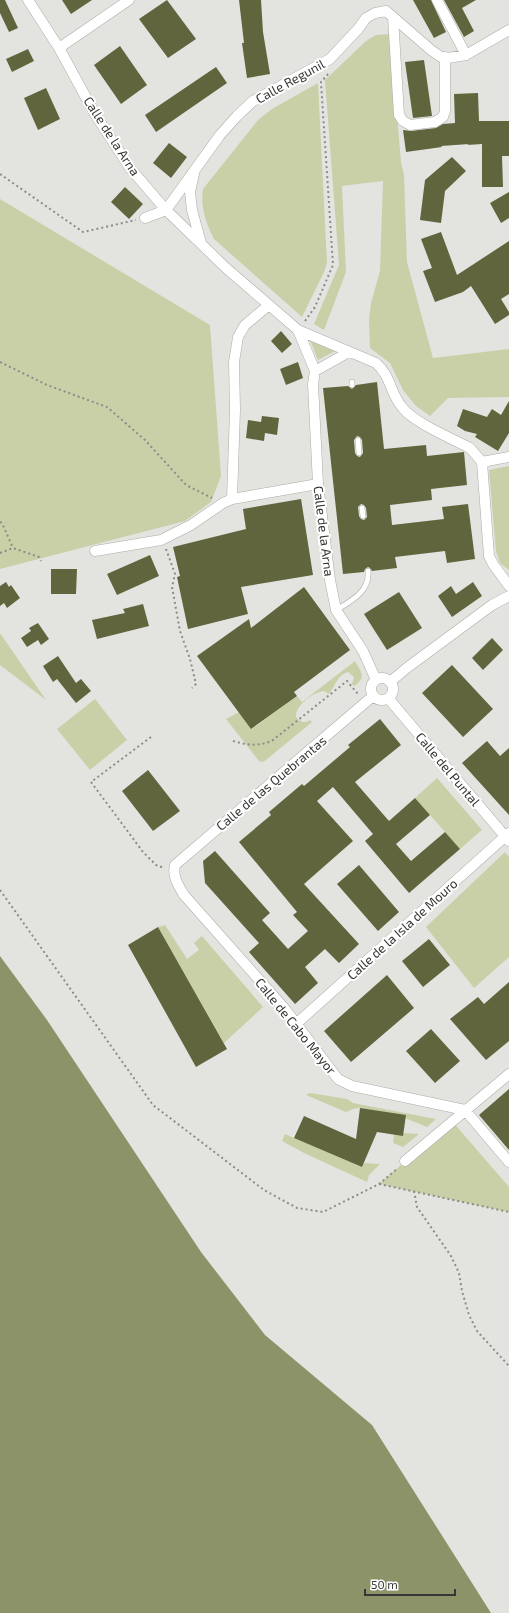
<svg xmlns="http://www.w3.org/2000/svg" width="509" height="1613" font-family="'Exo 2',sans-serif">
<rect width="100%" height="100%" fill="#e3e4e0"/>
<path fill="#c9d0a7" d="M390,34L401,162L404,175L407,262L433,358L509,349V397L448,398L430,416L416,406L403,390L390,363L370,348L369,320L371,303L380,271L383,181L342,186L346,272L324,330L314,324L339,265L325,80L366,41L376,35Z
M318,83L327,263L324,272L302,317L214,239C206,223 200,207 203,189L258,120L272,109Z
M0,199L210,325L221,476L211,502L185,521L0,569Z
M310,340L335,351L318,360Z
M509,466V570L500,563L496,551L489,470Z
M0,633L46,700L0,665Z
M355,661C361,672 367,677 354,686L352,684L354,677L348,672C338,674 335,686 329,694L324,691C313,692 295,706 296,717C301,722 304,724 310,720L312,722L266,760L263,762L259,761L226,719L239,712L252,729L297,696L302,702Z
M95,699L127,740L90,770L57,729Z
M437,778L482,830L460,849L415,798Z
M505,852L509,857V957L474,988L426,927Z
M165,925L187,959L199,950L194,943L202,936L263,1007L224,1043L158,927Z
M310,1093L347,1099L353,1103L436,1119L427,1127L405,1118L360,1108L353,1109L346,1112L306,1095Z
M452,1121L509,1187V1212L379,1184Z
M403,1133L419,1134L403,1147L393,1143L394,1134Z
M285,1134L362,1167L364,1163L380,1164L369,1175L367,1182L304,1153L282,1141Z"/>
<path fill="#8d9369" d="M0,956L47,1020L201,1252L265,1335L372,1425L491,1613H0Z"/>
<path fill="#60653d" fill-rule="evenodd" d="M0,0H5L18,28L9,32L0,13Z
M62,0H92L71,14Z
M167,0L196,39L168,58L139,19Z
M239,0H261L263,32L270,74L247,78L242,43H244Z
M413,0H431L446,32L434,38Z
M444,0H476L462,8L474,31L464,37Z
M120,46L147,85L121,104L94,65Z
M28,49L34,61L12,72L6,59Z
M424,60L432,116L413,118L405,62Z
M216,67L227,83L156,132L145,115Z
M46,88L60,119L38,130L24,98Z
M478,93L479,121H509V156H502L503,187H482V144L467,145L469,144L441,146L442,147L406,152L403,130L411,131L436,128L443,124L455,123L454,94Z
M169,143L187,157L171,178L153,163Z
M452,157L466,171L445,191L441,223L420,220L425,180Z
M125,187L143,204L129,219L111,202Z
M509,192V218L501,223L490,203Z
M441,232L457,275L509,241V294L501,299L509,312V315L495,324L471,286L463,292L435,302L423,271L432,268L421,239Z
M281,331L292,344L282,353L271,341Z
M298,362L303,378L286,385L280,369Z
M377,382L384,449L426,445L427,456L464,452L467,485L431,489L432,500L390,505L392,525L444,519L442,507L468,504L475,559L447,563L445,551L395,557L397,568L372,571L370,568L368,567L365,569L364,572L343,574L323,388L348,386L352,389L356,385ZM357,436L360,437L362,440L363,453L360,457L357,456L355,453L354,440ZM361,504L364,505L366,508L367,517L364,520L361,519L359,516L358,507Z
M509,401V433L498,451L475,437L477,434L465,431L457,426L463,409L487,417L492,409L501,415Z
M262,416L279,418L277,435L265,433L264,441L246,438L248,420L261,422Z
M301,499L313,575L241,587L248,614L188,629L177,577L180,576L173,547L246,529L243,509Z
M150,555L159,576L117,595L107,574Z
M51,569H77L76,594H51Z
M6,582L9,587L11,585L20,598L7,608L4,603L0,606V586Z
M473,582L482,596L452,617L438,596L451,586L456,594Z
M304,587L350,650L294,692L297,696L251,729L197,656L249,619L251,628Z
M399,592L422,628L387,650L364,614Z
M143,604L149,626L97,639L92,620L125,613L123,609Z
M38,623L49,639L41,645L38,640L27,647L21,638L31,631L29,628Z
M492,638L503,650L483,670L472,658Z
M58,656L76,683L81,679L91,691L76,703L57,679L53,682L43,666Z
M452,665L493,709L463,737L422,693Z
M380,719L401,745L355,782L389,821L415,798L430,815L396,844L411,861L445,832L460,849L409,893L365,841L373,834L333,787L317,801L353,841L304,884L359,944L339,963L325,949L305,967L318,983L295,1004L249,952L259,943L205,883L203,861L215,851L270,913L262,920L288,949L308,931L293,915L297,912L239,842L271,815L269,812L302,784L304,786L350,747L348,745Z
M487,741L500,756L509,748V815L462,763Z
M148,770L180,811L153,831L122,791Z
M359,865L399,912L378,931L337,884Z
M158,927L227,1049L196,1067L128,945Z
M429,939L450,965L423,987L402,961Z
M387,975L414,1008L351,1062L324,1031Z
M509,982V1041L486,1060L450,1019L478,997L484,1004Z
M431,1029L460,1061L435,1083L406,1051Z
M509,1089V1150L479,1115Z
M360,1108L406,1115L403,1136L377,1132L362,1167L294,1138L304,1116L356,1139Z"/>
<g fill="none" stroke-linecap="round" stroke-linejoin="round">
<g stroke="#abaca8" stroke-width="6">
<path id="service" d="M352,382V385
M358,440L359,453
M362,508L363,516
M336,610C351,601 370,592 368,571"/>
</g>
<g stroke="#abaca8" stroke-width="11">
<path id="minor" d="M28,0L59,48L95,114L130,168L166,210L226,268L298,330L315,371L313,384L318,484L330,580L336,610L363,651L376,680
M437,0L466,55
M393,17L399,115L403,121L410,125L435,122L443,117L445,111V57
M59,48L129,0
M194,174L190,192L192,210L201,243
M145,218L166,210L220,135L237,116L253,101L330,59L358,29L366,18L375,13L386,11L431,50L441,57L448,58L466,55L509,30
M298,330L376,363C391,376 390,393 402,407C414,423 451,438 470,448L482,462L489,556L493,564L509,586
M315,371L349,352
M482,462L509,457
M232,499L235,410L234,362L238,337L245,325L269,305
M95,551L161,540L191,525L223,503L232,499L318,484
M371 689a11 11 0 1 1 22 0a11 11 0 1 1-22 0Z
M390,682L408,667L492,605L509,596
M373,696L175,865C172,876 178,885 184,895L285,1009L338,1079L352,1086L465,1110L509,1162
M388,698L509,841
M296,1024L509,833
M405,1161L509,1074"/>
</g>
<path stroke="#8b8c89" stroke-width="2" stroke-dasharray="2 3" stroke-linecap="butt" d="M0,174L83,232L136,220
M305,321L315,307L333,265L321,82L330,72
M0,362L47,385L107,407L145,440L186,485L212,498
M0,522L2,523L13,548
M166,549L175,574L172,587L180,631L190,659L196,684L192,688
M0,553L13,548L39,557L41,561
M151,737L91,782L143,852L156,865L164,868
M233,741C247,745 260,747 273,740L347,681L358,694
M0,890L153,1105L264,1190L297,1208L323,1212L379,1184L397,1169
M379,1184L509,1212
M414,1191L417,1207L451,1256L459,1273L462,1291L469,1315L477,1331L509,1366"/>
<use href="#service" stroke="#fff" stroke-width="5"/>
<use href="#minor" stroke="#fff" stroke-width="10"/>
</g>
<g text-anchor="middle" stroke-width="4" stroke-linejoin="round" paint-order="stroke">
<g font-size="13" fill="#363634" stroke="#fff">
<text transform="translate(290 81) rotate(-29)" y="5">Calle Regunil</text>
<text transform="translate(112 136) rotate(57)" y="5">Calle de la Arna</text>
<text transform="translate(324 531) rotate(83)" y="5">Calle de la Arna</text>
<text transform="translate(448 769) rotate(50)" y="5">Calle del Puntal</text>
<text transform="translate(271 783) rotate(-40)" y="5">Calle de las Quebrantas</text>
<text transform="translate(402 929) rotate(-42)" y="5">Calle de la Isla de Mouro</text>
<text transform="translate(296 1026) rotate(51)" y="5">Calle de Cabo Mayor</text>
</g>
</g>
<path d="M365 1589v6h90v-6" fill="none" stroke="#363634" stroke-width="2"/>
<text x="371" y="1589" font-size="12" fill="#363634" stroke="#ffffff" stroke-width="3" paint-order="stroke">50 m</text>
</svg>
